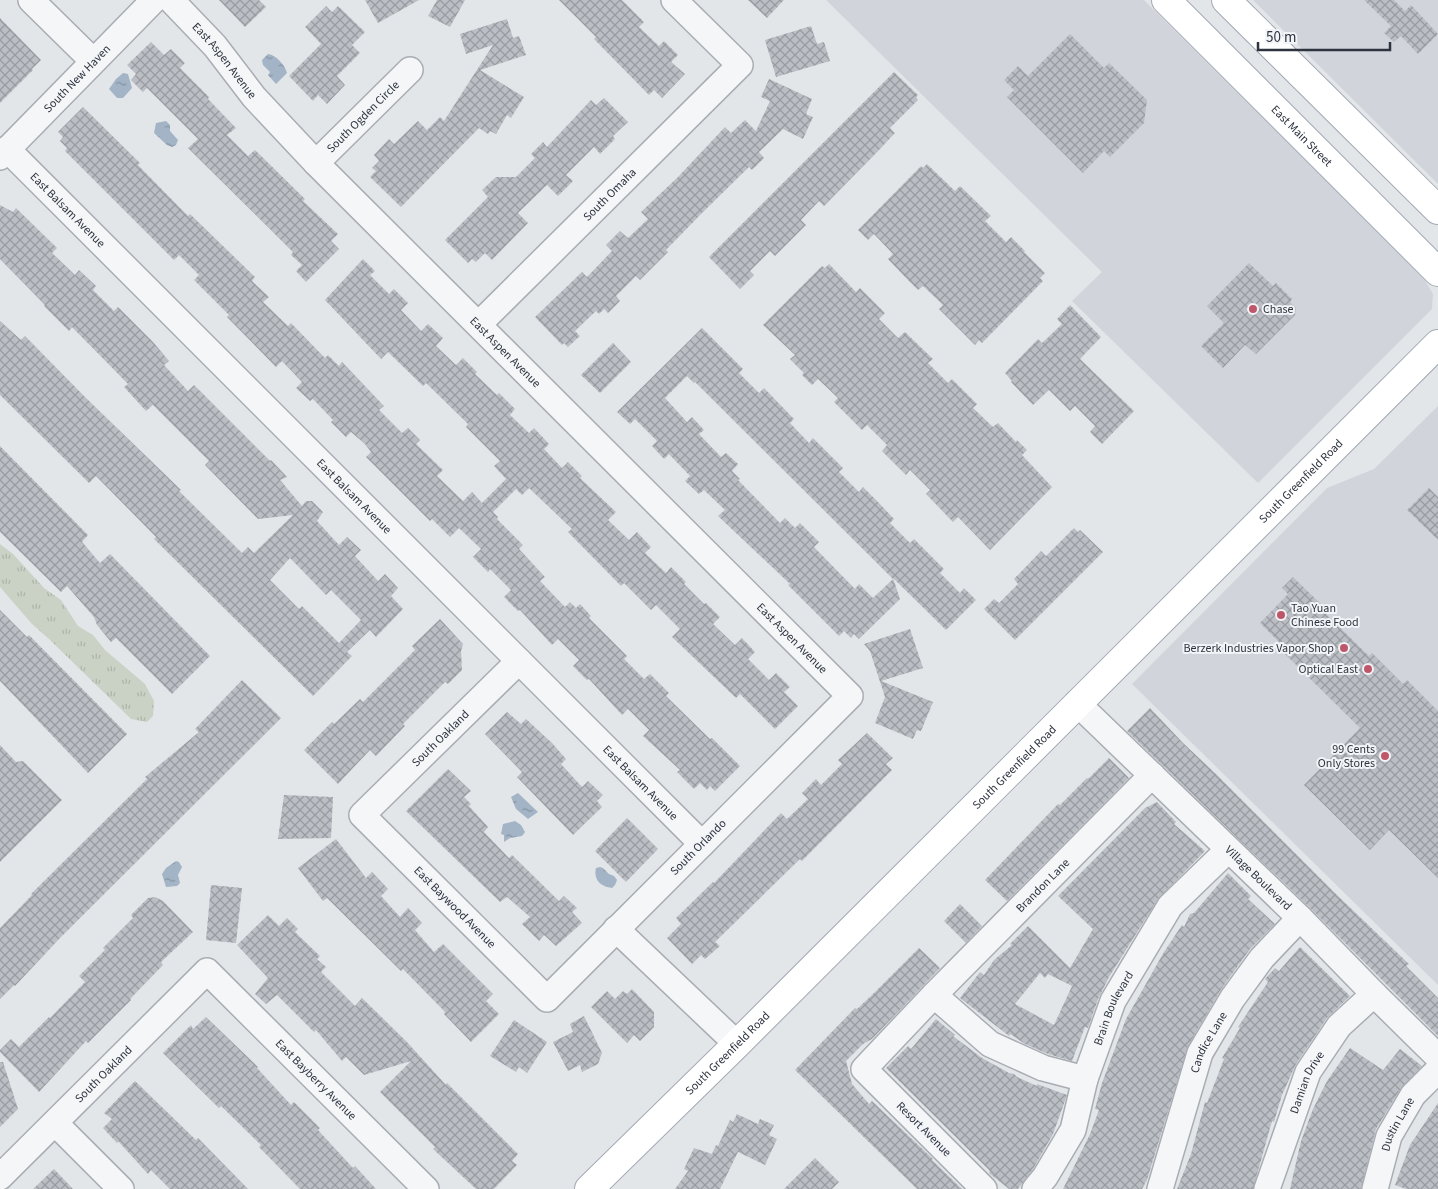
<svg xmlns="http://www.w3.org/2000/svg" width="1438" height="1189" font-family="'Source Sans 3',sans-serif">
<defs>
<pattern id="park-tufts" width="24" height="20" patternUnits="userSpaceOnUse" patternTransform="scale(1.25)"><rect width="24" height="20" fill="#c9d2c5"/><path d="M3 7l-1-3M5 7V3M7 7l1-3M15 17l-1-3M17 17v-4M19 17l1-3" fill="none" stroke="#adb5aa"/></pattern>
<pattern id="water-ripples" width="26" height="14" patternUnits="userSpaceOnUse" patternTransform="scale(1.25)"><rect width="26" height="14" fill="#a2b4c5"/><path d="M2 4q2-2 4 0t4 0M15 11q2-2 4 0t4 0" fill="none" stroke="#8493a1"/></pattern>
<pattern id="building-cross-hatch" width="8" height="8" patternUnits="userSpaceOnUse" patternTransform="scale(1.25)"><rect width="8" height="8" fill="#bbbfc5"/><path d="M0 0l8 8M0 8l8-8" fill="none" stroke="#989ca1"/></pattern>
</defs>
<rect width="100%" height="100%" fill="#e3e6e9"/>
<path fill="#d1d5db" d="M826,0H1144L1424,279L1433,294L1432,309L1258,483L1072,301L1102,272Z
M1253,0H1438V184Z
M1438,406V985L1132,684L1327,488L1374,469Z"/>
<path fill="url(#park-tufts)" d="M0,544L13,554L44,588L61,600L78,626L93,635L105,650L145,684L154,701L153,716L147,722L131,719L49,639L32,624L0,587Z"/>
<path fill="url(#water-ripples)" d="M268,54C276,55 285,65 287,73L276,84L268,75L270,72L263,65L262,60Z
M123,73L128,74L132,88L123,98H117L109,89L116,79Z
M166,121L170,125V131L178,140L176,145L172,147L167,145L154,133L156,123Z
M518,793L538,812L528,819L516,809L511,797Z
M515,821L521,825L525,832L522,836L510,838L504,842V835L501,834L503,824Z
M176,861L179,862L182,867L178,875L180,883L177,886L166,887L162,874L166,868Z
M600,867L603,868L609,874L614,876L617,880L615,885L612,888C601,887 593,880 596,868Z"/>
<path fill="url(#building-cross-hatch)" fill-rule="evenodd" d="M219,0H259L266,7L245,27Z
M365,0H419L378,23Z
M437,0H465L450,27L428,16Z
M559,0H622L644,22L639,27L659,46L664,41L678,55L671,62L685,74L662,98L654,90L649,95L594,39L596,37Z
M748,0H784L767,18Z
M1364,0H1394L1405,11L1411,5L1438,34L1418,54L1401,36L1394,42L1384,33L1391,26Z
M326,6L332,12L338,6L365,32L352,45L360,53L337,76L345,85L327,104L318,95L313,101L289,76L321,44L305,27Z
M0,18L41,60L32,69L33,70L0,103Z
M507,19L513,38L519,36L526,55L480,70L524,97L511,118L507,115L496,134L490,131L488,134L479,128L401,207L370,177L376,171L372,168L379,161L374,155L389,139L394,144L418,121L427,130L440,117L444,121L493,45L466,54L460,34Z
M811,26L817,44L824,42L830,61L776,77L765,40Z
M1070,34L1104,68L1109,63L1147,100L1144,123L1110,157L1104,151L1083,173L1007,97L1014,90L1004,80L1018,66L1028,76Z
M151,42L164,55L171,49L185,63L180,68L209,97L208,99L236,128L227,135L248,156L255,150L305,199L303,201L338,234L331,241L339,249L306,282L296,271L302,265L291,255L293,252L188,148L198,139L147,88L143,92L131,80L136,74L127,65Z
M894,72L918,95L916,97L918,100L890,128L895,133L879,150L824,206L819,201L801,220L806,225L775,256L770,251L750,271L754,275L740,289L709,257Z
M769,79L812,99L806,114L813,117L803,139L783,129L759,152L764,158L752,170L749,167L701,214L666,250L668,252L640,280L636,276L616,296L620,301L608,313L604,309L599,314L596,311L575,331L580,336L568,347L564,343L562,345L535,317L582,272L587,277L612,251L606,245L620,231L628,238L648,219L641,212L678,177L725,127L731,133L745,120L756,131L770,101L761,97Z
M604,98L628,122L613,136L615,139L600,154L594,147L566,175L573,181L558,196L547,185L518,213L528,223L492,260L485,253L476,262L472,259L468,263L445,240L488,197L482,190L496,177H516L535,158L531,154L543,142L547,147L591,100L596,105Z
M83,107L140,163L138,165L188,216L190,214L255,277L252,281L269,297L263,302L288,326L291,323L325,358L328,355L339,366L342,362L384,406L379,410L402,433L408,428L420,440L416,444L443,470L437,476L463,501L472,492L482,503L506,479L494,466L500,461L466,427L468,424L426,383L423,386L388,352L381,359L325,300L363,259L375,271L370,275L389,294L394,289L408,303L401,310L421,331L428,324L443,338L436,346L456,365L463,358L477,372L475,374L497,395L499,393L515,409L510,415L529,433L534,428L549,444L544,449L562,468L568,462L582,476L580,478L616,512L608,520L629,540L637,532L651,547L645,553L666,573L671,567L686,582L684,584L704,604L706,603L720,617L713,624L735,645L742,638L755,652L748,659L769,680L776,673L790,687L784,692L798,706L775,729L740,694L736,698L672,637L680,629L656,605L651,610L624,583L621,586L568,532L572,529L529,488L522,495L516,489L493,512L498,517L497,519L523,545L519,549L545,577L540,581L565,607L570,602L576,608L580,604L591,616L589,618L627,656L624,659L644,679L650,674L669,693L666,696L710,739L712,738L740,766L715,791L710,786L707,790L700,783L694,789L677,772L680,770L643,736L649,730L628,709L622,715L589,679L587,680L573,666L579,660L558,639L552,645L520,610L518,611L504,597L511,590L490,569L488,572L473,557L481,549L459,528L450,537L432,519L430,521L366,457L371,452L365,444L351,432L346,437L331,422L333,420L313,399L310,401L296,388L302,382L282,361L276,367L227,317L229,315L194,280L199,275L179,255L174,260L65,151L67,148L60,141L63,137L58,132Z
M927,164L955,191L960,186L991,216L985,221L1006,242L1011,237L1025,251L1024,252L1045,273L1040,278L1043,281L982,343L979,340L975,345L939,309L943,305L923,286L918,290L905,277L888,259L893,254L874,234L868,240L858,230L921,166L923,168Z
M0,205L13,212L16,208L57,248L52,253L75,275L79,270L96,286L93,290L114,311L118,307L153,342L169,361L164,365L188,391L194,385L270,461L271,460L287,477L280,480L302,506L306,501H312L323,512L317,521L339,545L347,537L361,550L355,556L378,581L385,574L398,588L391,596L403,609L376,637L370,630L347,652L352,656L313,696L154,539L156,537L96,476L89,483L0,395V321L21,340L25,336L85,397L181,490L179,491L242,553L248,547L254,553L293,515L258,519L205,465L209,461L153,405L146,411L124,387L128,384L72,327L69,331L44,306L45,305L0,259ZM290,558L326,595L331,590L361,620L339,643L302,606L299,609L270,580Z
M1249,263L1273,286L1276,283L1292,299L1290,302L1296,308L1295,315L1256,354L1245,345L1223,368L1201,346L1224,323L1207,306Z
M829,264L856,292L860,288L885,313L879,319L898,338L905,332L933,359L928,363L948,383L952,379L977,404L973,408L993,427L998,423L1016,442L1017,440L1027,450L1022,455L1052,487L990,550L958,517L953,522L926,494L930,490L910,470L906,475L882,451L887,445L867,425L862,430L834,402L838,398L818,379L812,385L802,375L804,373L790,359L795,355L763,325L822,266L825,268Z
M1070,305L1101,337L1080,359L1134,411L1102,444L1090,432L1095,426L1075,406L1070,411L1049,390L1033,405L1011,382L1012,381L1005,373L1038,339L1042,343L1062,324L1057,319Z
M702,328L743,369L739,373L759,393L764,388L794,419L790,423L809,443L813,438L843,468L839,472L859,492L863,487L878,502L894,519L890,523L910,543L914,539L944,569L940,573L960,593L964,588L976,600L946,630L893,578L900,599L859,639L854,634L851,638L844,631L839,636L788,585L790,584L718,516L725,510L704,490L699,494L685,481L690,476L669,454L664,459L652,446L657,441L635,419L630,424L617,412ZM687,376L694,383L695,382L893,579L873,598L859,584L855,589L814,547L819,542L800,523L795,528L785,518L780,523L738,480L740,479L732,471L738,464L726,453L721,457L699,434L704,430L692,417L687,422L665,398Z
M613,343L631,362L600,393L581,375Z
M0,446L88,535L82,542L100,563L110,554L210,656L172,694L116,638L111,642L97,625L94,617L67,586L61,592L0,532Z
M1429,488L1438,497V540L1407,510Z
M1074,528L1078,532L1080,530L1103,552L1015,640L984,609L994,599L999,603L1018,584L1014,579L1041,551L1046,556Z
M1293,577L1329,612L1326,614L1369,656L1372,653L1403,684L1407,680L1438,711V878L1389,830L1370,850L1304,785L1360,728L1283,652L1286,649L1260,623L1288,594L1282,588Z
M0,610L27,637L29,635L127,734L88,773L0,681Z
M440,619L463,644L461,651L462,670L448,684L445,682L403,724L405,726L376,756L370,750L338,784L304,750L332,722L334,724L360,699L363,702L415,650L412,646Z
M910,629L923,668L881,681L933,702L921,731L917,730L913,739L875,723L885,697L870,651L864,644Z
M242,680L281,718L60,938L15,986L14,985L0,999V928L32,895L31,894L147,779L145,777L199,732L195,729Z
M1150,708L1183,743L1215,773L1337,895L1409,964L1406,966L1438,998V1036L1310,908L1127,731Z
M507,712L521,724L526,719L552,743L566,759L561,764L582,787L588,781L603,795L597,801L602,807L573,835L517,777L522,772L485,734Z
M867,733L893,758L886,764L892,770L802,861L800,859L715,942L720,946L705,959L701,955L692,964L667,938L681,924L676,918L713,882L714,883L781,813L787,819L808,799L802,793L816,779L821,785L842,764L838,760Z
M0,745L16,762L23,761L62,800L0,862Z
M1109,758L1129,778L1007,901L985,880L1058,804L1060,805L1087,778L1088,779Z
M448,769L471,791L464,797L471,804L469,806L488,827L484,832L509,858L512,855L559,901L564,896L577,908L572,912L582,923L556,946L544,935L539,941L522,924L530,917L507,897L500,902L406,811Z
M284,795L333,797L331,838L278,839Z
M1157,802L1176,822L1174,824L1205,851L1158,899L1109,977L1098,999L1088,1028L1085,1027L1072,1061L1048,1054L1025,1044L1010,1034L1009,1036L960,998L980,972L984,975L994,960L1012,945L1010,944L1028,926L1070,968L1093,929L1058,896L1145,808ZM1040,973L1045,978L1048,974L1072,986L1054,1025L1015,1004Z
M627,818L658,849L626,882L595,851Z
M336,839L366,878L372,872L388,889L381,896L400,917L408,908L422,923L415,930L434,952L443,944L493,994L486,1001L499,1014L471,1042L444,1014L445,1012L403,969L401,971L327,898L323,901L298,868Z
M1228,873L1251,896L1248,899L1275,924L1250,949L1220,991L1188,1046L1147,1180L1142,1189H1063L1090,1134L1099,1110L1095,1109L1102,1083L1126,1019L1164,952L1182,925L1184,927L1190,914L1194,913Z
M211,885L242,888L236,943L206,940Z
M155,897L163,901L193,932L161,962L163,965L130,999L131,1000L88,1043L86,1041L39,1092L0,1052V1050L11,1039L19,1047L49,1017L50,1018L85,982L79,976L105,950L103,948L133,918L131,915L148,898Z
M960,904L982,926L966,943L944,921Z
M268,915L279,926L287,918L298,929L295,932L320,956L317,959L326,967L321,972L355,1006L362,998L406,1041L446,1085L447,1083L518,1154L512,1161L517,1165L494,1189H476L433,1149L435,1147L380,1092L411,1061L364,1075L346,1057L342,1061L316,1030L314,1032L277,995L266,1004L255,994L268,978L237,945Z
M1300,947L1350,996L1327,1018L1296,1064L1282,1095L1274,1122L1272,1121L1253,1189H1177L1191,1154L1205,1102L1207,1103L1224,1059L1222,1058L1240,1028L1238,1027L1268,982L1265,979L1275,968L1279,971Z
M919,948L940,968L872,1039L863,1044L846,1061L852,1084L869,1104L872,1101L933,1159L932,1160L962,1189H917L795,1070L855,1008L857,1009L872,995Z
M632,989L654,1012V1027L640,1041L634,1035L627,1043L591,1007L607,991L615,999L623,991L627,994Z
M584,1016L602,1053L598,1064L582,1072L580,1065L568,1071L553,1042L573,1032L570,1024Z
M206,1017L258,1067L257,1068L291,1105L294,1102L320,1128L318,1130L353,1168L355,1166L376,1189H300L259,1147L261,1145L221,1106L219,1108L163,1053L191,1025L193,1029Z
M936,1019L955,1035L953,1036L982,1058L1009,1073L1014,1074L1017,1077L1037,1086V1084L1067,1095L1053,1134L1033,1169L1018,1189H1009L989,1173L990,1171L886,1068L908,1046L911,1049Z
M514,1020L547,1042L527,1073L519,1067L516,1072L490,1056Z
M1350,1048L1383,1070L1400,1049L1422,1066L1401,1088L1376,1129L1361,1189H1290L1301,1141L1313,1109L1327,1081Z
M0,1062H3L18,1109L0,1127Z
M135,1081L196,1140L198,1138L248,1189H170L151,1170L148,1174L118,1141L117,1143L103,1128L112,1119L104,1113Z
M1438,1103V1189H1406L1395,1185L1410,1145Z
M737,1114L758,1124L760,1119L774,1125L769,1135L777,1139L765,1165L738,1152L720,1189H675L688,1171L684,1169L694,1148L712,1154L716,1145L718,1146L730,1120L733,1122Z
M815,1158L839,1182L832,1189H784Z
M54,1169L73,1189H33Z"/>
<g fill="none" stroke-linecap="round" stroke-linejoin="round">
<g stroke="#a9adb3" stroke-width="28">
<g id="minor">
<path d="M31,0L93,61"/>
<path id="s1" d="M171,0L215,46L254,97L316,163L850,696L547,999L362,815L519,661"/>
<path id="s2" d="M7,149L702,844"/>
<path id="s3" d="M0,157L154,0"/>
<path id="s4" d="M316,163L410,70"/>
<path id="s5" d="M479,324L740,65L674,0"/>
<path id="s6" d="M1077,703L1300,918L1374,994L1438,1057"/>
<path d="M616,929L737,1044"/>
<path d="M934,995L990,1044L1043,1068L1085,1079"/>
<path d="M55,1123L121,1189"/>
<path id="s7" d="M0,1177L207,971L426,1189"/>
<path id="s8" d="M984,1189L864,1069L934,995L1152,775"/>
<path id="s9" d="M1035,1189L1045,1177L1073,1130L1085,1079L1113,1001L1170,906L1228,850"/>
<path id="s10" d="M1160,1189L1200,1053L1232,999L1262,958L1300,918"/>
<path id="s11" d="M1267,1189L1308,1072L1339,1026L1374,994"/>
<path id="s12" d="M1375,1189L1389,1136L1413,1095L1438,1070"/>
</g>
</g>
<g stroke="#a3aab4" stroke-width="30">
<g id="major">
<path id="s13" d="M1166,0L1438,272"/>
<path d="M1226,0L1438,210"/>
<path id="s14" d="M589,1189L737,1044L1438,344"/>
</g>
</g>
<use href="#minor" stroke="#f5f6f8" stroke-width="25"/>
<use href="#major" stroke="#fff" stroke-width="28"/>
</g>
<g fill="#bf576a" stroke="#f2f4f7" stroke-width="2">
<circle cx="1253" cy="309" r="5"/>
<circle cx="1281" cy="615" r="5"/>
<circle cx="1344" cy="648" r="5"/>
<circle cx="1368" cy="669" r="5"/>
<circle cx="1385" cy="756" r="5"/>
</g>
<g text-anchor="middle" stroke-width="4" stroke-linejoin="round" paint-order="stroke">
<g font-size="12" fill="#2d343f" stroke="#f2f4f7">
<text dy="4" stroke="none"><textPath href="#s1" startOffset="81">East Aspen Avenue</textPath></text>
<text dy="4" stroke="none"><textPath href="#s3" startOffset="110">South New Haven</textPath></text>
<text dy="4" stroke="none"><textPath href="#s4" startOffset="66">South Ogden Circle</textPath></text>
<text dy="4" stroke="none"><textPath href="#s13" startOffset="192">East Main Street</textPath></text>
<text dy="4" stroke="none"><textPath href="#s5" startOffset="184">South Omaha</textPath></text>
<text dy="4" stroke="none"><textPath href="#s2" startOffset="86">East Balsam Avenue</textPath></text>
<text dy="4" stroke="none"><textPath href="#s1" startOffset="486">East Aspen Avenue</textPath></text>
<text dy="4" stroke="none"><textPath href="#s14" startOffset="1004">South Greenfield Road</textPath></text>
<text dy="4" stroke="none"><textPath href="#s2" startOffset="491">East Balsam Avenue</textPath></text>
<text dy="4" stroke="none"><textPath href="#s1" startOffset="891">East Aspen Avenue</textPath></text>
<text dy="4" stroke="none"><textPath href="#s1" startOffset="1772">South Oakland</textPath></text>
<text dy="4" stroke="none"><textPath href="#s14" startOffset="599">South Greenfield Road</textPath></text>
<text dy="4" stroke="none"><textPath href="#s2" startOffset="896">East Balsam Avenue</textPath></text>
<text transform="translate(698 847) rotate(-45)" y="4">South Orlando</text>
<text dy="4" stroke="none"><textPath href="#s6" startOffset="252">Village Boulevard</textPath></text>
<text dy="4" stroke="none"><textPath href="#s8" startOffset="426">Brandon Lane</textPath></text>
<text transform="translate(455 907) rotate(45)" y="4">East Baywood Avenue</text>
<text dy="4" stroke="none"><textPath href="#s9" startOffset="199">Brain Boulevard</textPath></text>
<text dy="4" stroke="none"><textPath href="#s10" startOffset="155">Candice Lane</textPath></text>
<text dy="4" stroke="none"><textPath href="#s14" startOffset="194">South Greenfield Road</textPath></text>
<text dy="4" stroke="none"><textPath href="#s7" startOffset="146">South Oakland</textPath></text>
<text dy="4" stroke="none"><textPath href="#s7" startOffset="446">East Bayberry Avenue</textPath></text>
<text dy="4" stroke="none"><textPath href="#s11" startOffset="114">Damian Drive</textPath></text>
<text dy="4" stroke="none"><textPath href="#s12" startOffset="69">Dustin Lane</textPath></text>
<text transform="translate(924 1129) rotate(45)" y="4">Resort Avenue</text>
</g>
<g font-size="12" fill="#2d343f" stroke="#f2f4f7" text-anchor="end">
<text x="1263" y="313" text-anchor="start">Chase</text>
<text x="1291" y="612" text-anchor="start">Tao Yuan<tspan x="1291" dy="14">Chinese Food</tspan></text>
<text x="1334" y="652">Berzerk Industries Vapor Shop</text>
<text x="1358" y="673">Optical East</text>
<text x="1375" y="753">99 Cents<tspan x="1375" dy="14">Only Stores</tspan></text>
</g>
</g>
<path d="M1258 42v8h132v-8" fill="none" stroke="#2d343f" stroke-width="2.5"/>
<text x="1266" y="42" font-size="15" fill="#2d343f" stroke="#f2f4f7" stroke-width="4" paint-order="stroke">50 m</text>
</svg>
